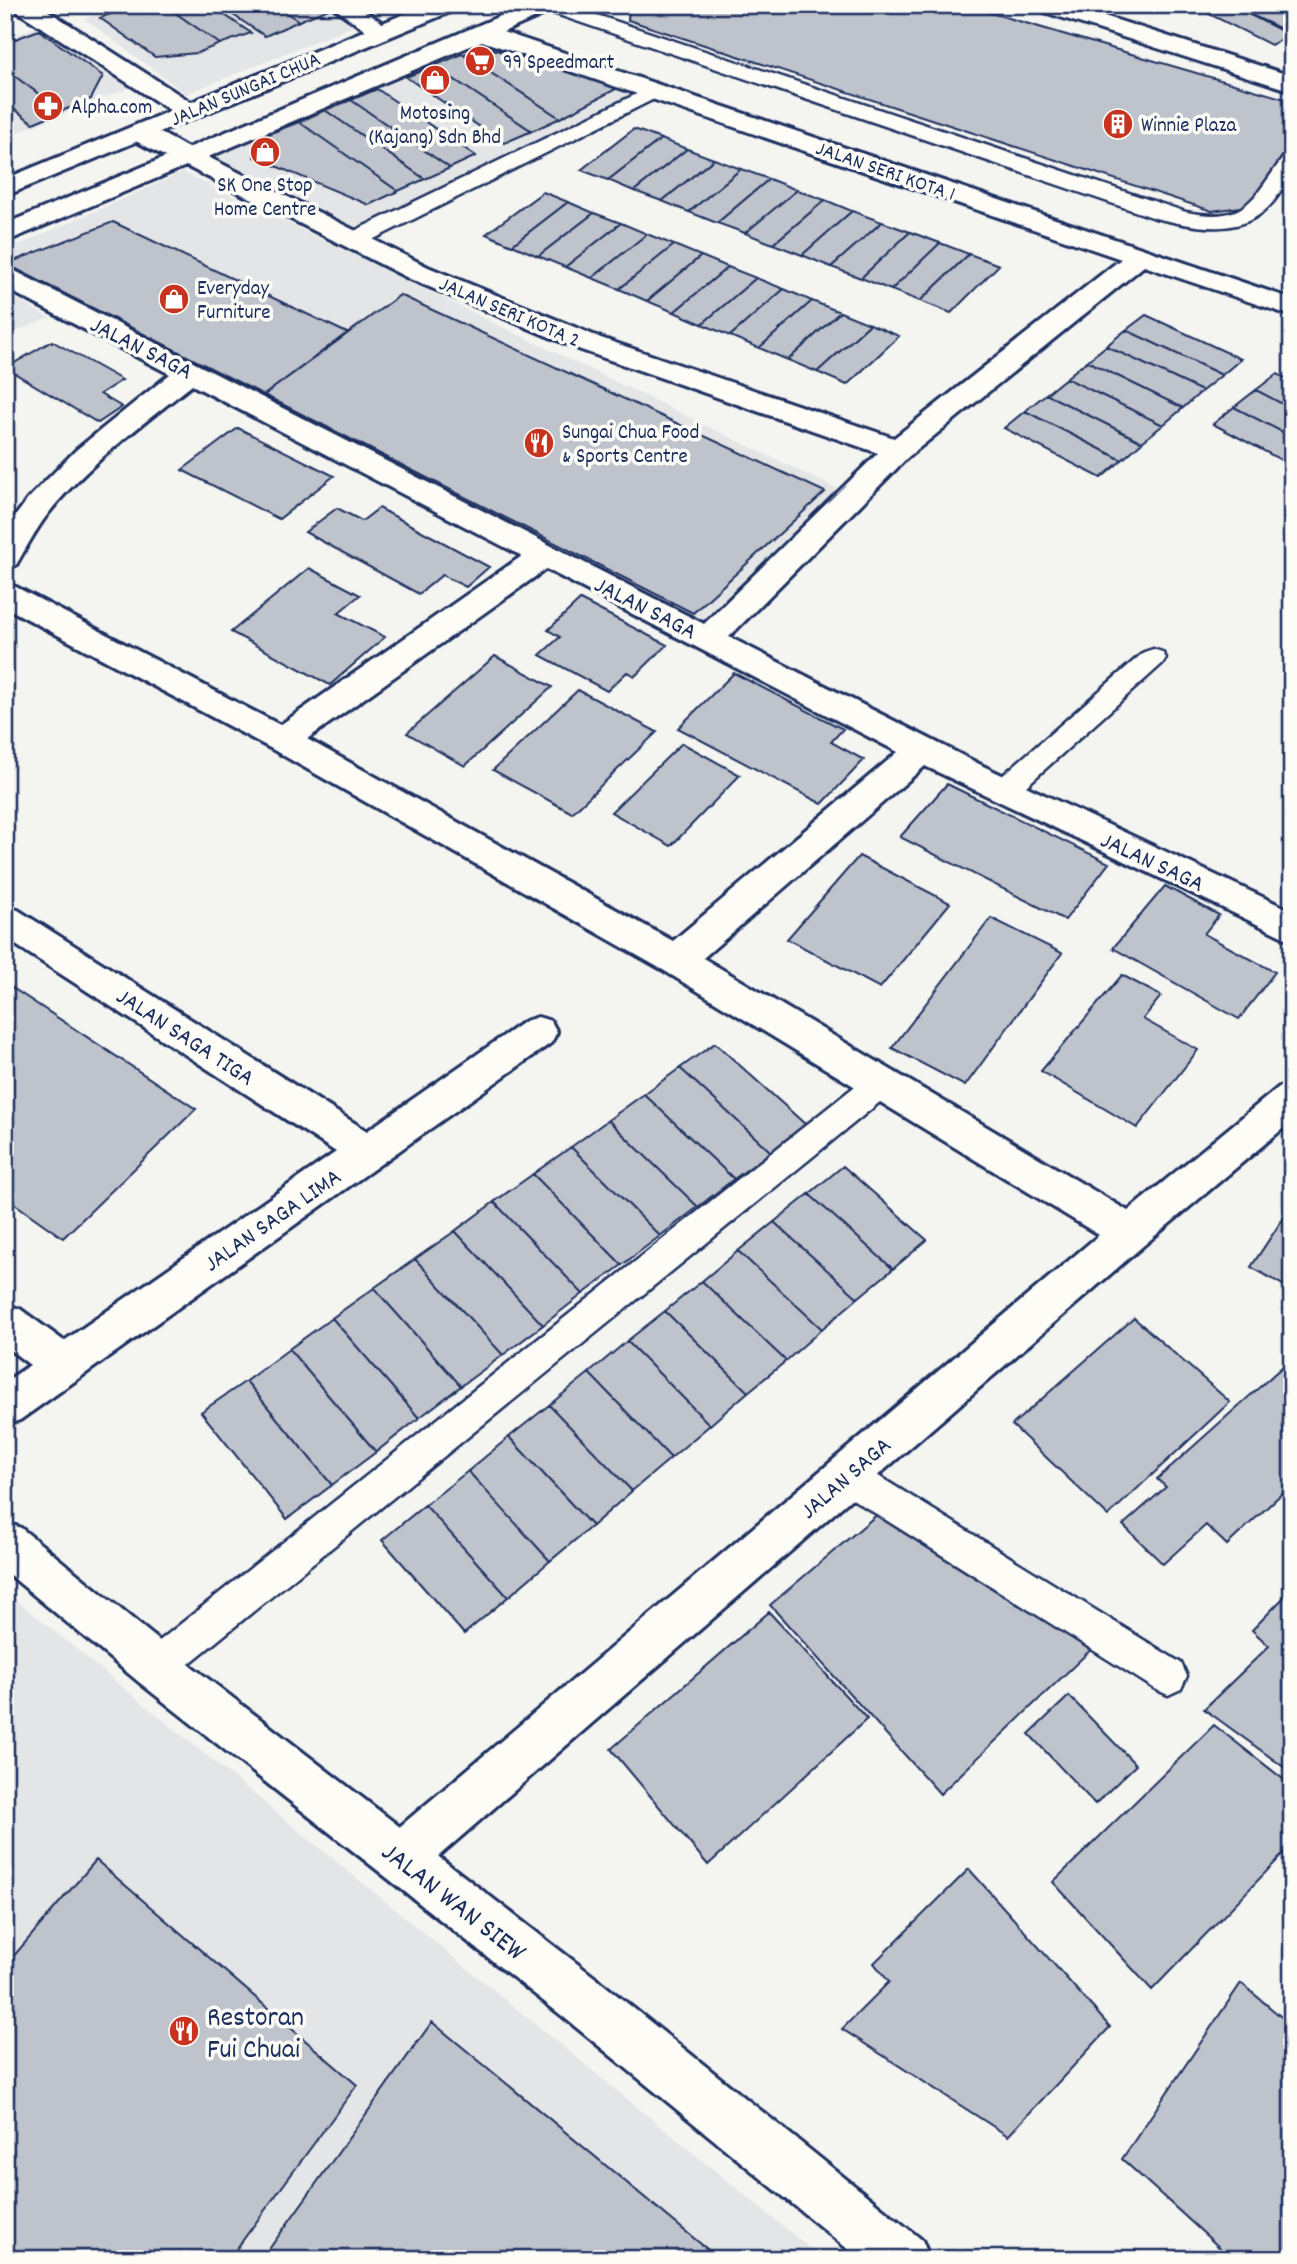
<svg xmlns="http://www.w3.org/2000/svg" width="1297" height="2264" font-family="Dekko,sans-serif">
<rect width="100%" height="100%" fill="#f4f4f1"/>
<filter id="ink" filterUnits="userSpaceOnUse"><feTurbulence type="fractalNoise" baseFrequency=".0143" numOctaves="2"/><feDisplacementMap in="SourceGraphic" scale="14" xChannelSelector="R" yChannelSelector="G"/><feConvolveMatrix kernelMatrix="1 2 1 2 8 2 1 2 1" color-interpolation-filters="sRGB"/></filter>
<g filter="url(#ink)">
<path fill="#e4e5e6" d="M120,5H335L363,22L186,94L85,19Z
M39,26L134,86L5,137V39Z
M480,40L639,93L356,232L210,156Z
M183,172L837,489L703,624L5,264V251Z
M5,292L49,318L5,336Z
M5,1591L823,2259H5Z"/>
<path fill="#bfc3cc" stroke="#1b2f5e" stroke-width="2" d="M133,5H164L220,44L197,53L155,57L100,18Z
M164,5H210L251,33L220,44Z
M218,5H274L299,21L265,36Z
M274,5H332L334,7L299,21Z
M632,5H964L1292,101V146L1248,206L1212,211L628,20L629,7Z
M1198,5H1230L1290,35L1271,45L1195,7Z
M1230,5H1269L1292,16V34Z
M1269,5H1292V16Z
M39,30L103,76L91,99L62,111L5,69V43Z
M493,49L618,88L560,118L462,54Z
M462,54L560,118L532,131L434,66Z
M434,66L532,131L504,143L406,77Z
M5,69L62,111L33,123L5,102Z
M377,89L476,156L450,168L351,100Z
M351,100L450,168L425,179L325,110Z
M325,110L425,179L398,191L299,122Z
M299,122L398,191L369,205L254,157L258,138Z
M634,129L661,139L608,180L581,170Z
M661,139L687,149L634,191L608,180Z
M687,149L714,159L662,201L634,191Z
M714,159L741,169L689,212L662,201Z
M741,169L769,179L717,223L689,212Z
M769,179L797,190L745,233L717,223Z
M797,190L825,200L773,244L745,233Z
M543,192L568,202L512,245L486,234Z
M825,200L852,211L802,255L773,244Z
M568,202L594,213L538,256L512,245Z
M852,211L882,222L831,267L802,255Z
M594,213L621,223L565,267L538,256Z
M113,222L347,333L264,395L6,264Z
M882,222L910,232L861,278L831,267Z
M621,223L647,234L592,278L565,267Z
M910,232L940,243L891,290L861,278Z
M647,234L674,245L619,289L592,278Z
M940,243L969,254L920,301L891,290Z
M674,245L701,256L647,301L619,289Z
M969,254L999,265L951,313L920,301Z
M701,256L728,267L674,312L647,301Z
M728,267L756,278L702,324L674,312Z
M756,278L784,289L730,336L702,324Z
M784,289L812,301L759,348L730,336Z
M400,295L825,492L693,613L264,395Z
M812,301L840,312L788,360L759,348Z
M840,312L870,324L817,372L788,360Z
M1146,315L1241,359L1222,375L1126,330Z
M870,324L899,336L847,385L817,372Z
M1126,330L1222,375L1202,391L1106,346Z
M52,341L122,380L100,394L122,407L98,423L6,368Z
M1106,346L1202,391L1183,408L1087,361Z
M1087,361L1183,408L1163,425L1066,378Z
M1277,374L1292,381V409L1256,390Z
M1066,378L1163,425L1142,442L1046,394Z
M1256,390L1292,409V437L1234,407Z
M1046,394L1142,442L1122,460L1025,411Z
M1234,407L1292,437V454L1283,461L1213,424Z
M1025,411L1122,460L1101,478L1004,428Z
M238,428L334,476L279,519L182,470Z
M337,508L362,521L379,508L489,567L466,587L442,575L419,594L305,532Z
M309,568L360,595L338,613L385,637L330,685L231,632Z
M580,600L667,645L635,676L627,672L607,691L540,655L560,637L548,630Z
M495,656L552,687L465,766L407,733Z
M734,673L843,729L831,742L864,760L822,804L678,728Z
M578,690L657,732L572,813L493,770Z
M682,743L740,775L671,846L611,812Z
M947,784L1109,863L1065,920L900,837Z
M859,856L950,903L880,988L787,939Z
M1165,886L1219,915L1204,934L1275,972L1239,1019L1113,948Z
M991,918L1062,953L965,1086L892,1048Z
M1122,975L1161,996L1143,1019L1198,1050L1137,1128L1041,1071Z
M5,983L196,1109L63,1238L5,1197Z
M715,1043L806,1125L771,1152L680,1068Z
M680,1068L771,1152L734,1179L644,1094Z
M644,1094L734,1179L698,1207L608,1120Z
M608,1120L698,1207L660,1236L571,1147Z
M571,1147L660,1236L622,1265L533,1174Z
M843,1166L927,1240L893,1269L809,1194Z
M533,1174L622,1265L583,1294L494,1202Z
M809,1194L893,1269L858,1298L774,1222Z
M494,1202L583,1294L543,1325L455,1231Z
M1292,1205V1290L1251,1267Z
M774,1222L858,1298L822,1329L738,1251Z
M455,1231L543,1325L503,1355L415,1259Z
M738,1251L822,1329L786,1361L702,1281Z
M415,1259L503,1355L461,1386L374,1288Z
M702,1281L786,1361L748,1392L665,1311Z
M374,1288L461,1386L419,1418L332,1318Z
M665,1311L748,1392L710,1425L627,1341Z
M332,1318L419,1418L376,1452L289,1349Z
M1134,1318L1230,1402L1108,1516L1012,1425Z
M627,1341L710,1425L671,1458L589,1373Z
M289,1349L376,1452L332,1485L246,1381Z
M1292,1358V1484L1227,1545L1206,1525L1163,1564L1123,1525L1166,1487L1157,1479Z
M589,1373L671,1458L632,1491L549,1405Z
M246,1381L332,1485L287,1519L201,1412Z
M549,1405L632,1491L592,1526L509,1437Z
M509,1437L592,1526L550,1561L468,1471Z
M468,1471L550,1561L508,1597L425,1505Z
M425,1505L508,1597L464,1634L382,1540Z
M886,1507L1100,1641L940,1794L770,1605Z
M1292,1589V1773L1204,1709L1269,1646L1252,1630Z
M769,1612L867,1719L708,1865L611,1749Z
M1069,1696L1136,1765L1095,1804L1029,1734Z
M1214,1725L1292,1786V1845L1152,1990L1053,1882Z
M96,1860L357,2085L229,2259H5V1966Z
M969,1869L1110,2027L1008,2136L842,2029L889,1982L874,1963Z
M1241,1983L1292,2026V2259H1232L1122,2159Z
M432,2022L719,2259H262Z"/>
<g fill="none" stroke-linecap="round" stroke-linejoin="round">
<g stroke="#1b2f5e" stroke-width="5">
<path id="lane" d="M539,5H567L1186,212C1248,224 1252,199 1285,155L1292,153C1292,175 1289,180 1276,198C1246,239 1199,228 1155,218L541,9Z
M655,85L662,87L665,91L662,95L362,245H346L343,240L346,235Z
M1153,649L1162,652L1166,658L1162,664L1014,797L1004,800L994,797L990,790L994,783L1144,652Z
M880,1071L891,1075L895,1084L891,1093L169,1680L156,1686L143,1680L137,1667L143,1654L869,1075Z
M847,1459L859,1464L1181,1663L1187,1676L1181,1689L1168,1695L1155,1689L835,1488L829,1476L835,1464Z"/>
</g>
<g stroke="#1b2f5e" stroke-width="6">
<path id="street" d="M12,5H39L197,106L200,111L197,116L188,118L179,116L15,10Z
M330,5H357L394,31L390,36H374Z
M526,5H557L554,10L503,32L1292,299V316L1144,266L908,457L729,637L983,766L1292,911V941L925,766L703,958L1128,1211L1279,1087L1292,1082V1121L1144,1245L418,1874L401,1881L384,1874L377,1857L384,1840L1099,1235L663,970L270,748L5,607V583L16,587L280,725L522,556L192,385C142,425 87,464 47,515C35,531 26,548 16,565L5,568V530L28,499L76,450L170,374L5,288V269L15,271L704,624L878,453L581,350L410,279L186,166L5,242V224L166,157L130,138L127,133L130,128C150,123 170,139 188,148ZM482,41L1121,259L894,438L601,338L428,267L208,157ZM546,569L898,752L673,941L307,739Z
M1035,5H1070L1292,76V91L1038,10Z
M5,906L18,910L367,1131L525,1021L538,1017L551,1021L557,1032L551,1043L20,1420L5,1425V1382L30,1365L5,1346V1304L20,1309L64,1341L336,1152L5,938Z"/>
</g>
<g stroke="#1b2f5e" stroke-width="6">
<path id="secondary" d="M5,1522L21,1528L172,1651L597,1979L922,2240L930,2259H860L561,2015L140,1683L5,1571Z"/>
</g>
<g stroke="#1b2f5e" stroke-width="6">
<path id="primary" d="M426,5H458L455,10L5,196V179Z"/>
</g>
<use href="#lane" fill="#fdfcf7" fill-rule="evenodd"/>
<use href="#street" fill="#fdfcf7" fill-rule="evenodd"/>
<use href="#secondary" fill="#fdfcf7" fill-rule="evenodd"/>
<use href="#primary" fill="#fdfcf7" fill-rule="evenodd"/>
</g>
</g>
<defs>
<g id="supermarket-disc" transform="scale(1.575)"><circle r="9.5" fill="#c8321e" stroke="#fdfcf7"/><path d="M-6-5.5h2.5l.6 2H6L4.5 2H-2.5L-4.4-4H-6ZM-1.5 3.2a1.3 1.3 0 1 0 .1 0ZM3 3.2a1.3 1.3 0 1 0 .1 0Z" fill="#fff"/></g>
<g id="shop-disc" transform="scale(1.575)"><circle r="9.5" fill="#c8321e" stroke="#fdfcf7"/><path d="M-5-2.5h2.3a2.7 3.5 0 0 1 5.4 0H5L5.5 6h-11ZM-1.5-2.5h3a1.5 2.3 0 0 0-3 0Z" fill="#fff"/></g>
<g id="pharmacy-disc" transform="scale(1.575)"><circle r="9.5" fill="#c8321e" stroke="#fdfcf7"/><path d="M-2-6h4v4h4v4h-4v4h-4v-4h-4v-4h4Z" fill="#fff"/></g>
<g id="building-disc" transform="scale(1.575)"><circle r="9.5" fill="#c8321e" stroke="#fdfcf7"/><path d="M-4-6H4V6H1V3H-1V6H-4ZM-2.5-4.3h1.7v1.8h-1.7ZM.8-4.3h1.7v1.8H.8ZM-2.5-1h1.7V.8h-1.7ZM.8-1h1.7V.8H.8Z" fill="#fff"/></g>
<g id="restaurant-disc" transform="scale(1.575)"><circle r="9.5" fill="#c8321e" stroke="#fdfcf7"/><path d="M-5-6h1v4h1v-4h1v4h1v-4h1v5L-1.5 .5V6h-2V.5L-5-1ZM5-6V6H3V1.5H1.5Q1.5-4 5-6Z" fill="#fff"/></g>
</defs>
<g fill-rule="evenodd">
<use href="#supermarket-disc" x="480" y="61"/>
<use href="#shop-disc" x="435" y="80"/>
<use href="#pharmacy-disc" x="48" y="106"/>
<use href="#building-disc" x="1118" y="124"/>
<use href="#shop-disc" x="265" y="152"/>
<use href="#shop-disc" x="174" y="299"/>
<use href="#restaurant-disc" x="539" y="443"/>
<use href="#restaurant-disc" x="184" y="2031"/>
</g>
<g text-anchor="middle" stroke-width="7" stroke-linejoin="round" paint-order="stroke">
<g font-size="21" fill="#1b2f5e" stroke="#fdfcf7" text-anchor="start">
<text x="503" y="68">99 Speedmart</text>
<text x="71" y="113">Alpha.com</text>
<text x="435" y="119" text-anchor="middle">Motosing<tspan x="435" dy="24">(Kajang) Sdn Bhd</tspan></text>
<text x="1141" y="131">Winnie Plaza</text>
<text x="265" y="191" text-anchor="middle">SK One Stop<tspan x="265" dy="24">Home Centre</tspan></text>
<text x="197" y="294">Everyday<tspan x="197" dy="24">Furniture</tspan></text>
<text x="562" y="438">Sungai Chua Food<tspan x="562" dy="24">&amp; Sports Centre</tspan></text>
</g>
<g font-size="21" fill="#1b2f5e" stroke="#fdfcf7">
<text transform="translate(245 88) rotate(-23)" y="7">JALAN SUNGAI CHUA</text>
<text transform="translate(886 170) rotate(19)" y="7">JALAN SERI KOTA 1</text>
<text transform="translate(510 311) rotate(23)" y="7">JALAN SERI KOTA 2</text>
</g>
<g font-size="24" fill="#1b2f5e" stroke="#fdfcf7">
<text transform="translate(142 347) rotate(27)" y="8">JALAN SAGA</text>
<text transform="translate(646 607) rotate(27)" y="8">JALAN SAGA</text>
<text transform="translate(1153 861) rotate(25)" y="8">JALAN SAGA</text>
<text transform="translate(186 1036) rotate(33)" y="8">JALAN SAGA TIGA</text>
<text transform="translate(272 1219) rotate(-35)" y="8">JALAN SAGA LIMA</text>
<text transform="translate(845 1477) rotate(-41)" y="8">JALAN SAGA</text>
</g>
<g font-size="28" fill="#1b2f5e" stroke="#fdfcf7">
<text transform="translate(455 1900) rotate(38)" y="10">JALAN WAN SIEW</text>
</g>
<g font-size="28" fill="#1b2f5e" stroke="#fdfcf7" text-anchor="start">
<text x="207" y="2025">Restoran<tspan x="207" dy="32">Fui Chuai</tspan></text>
</g>
</g>
<rect width="1297" height="2264" fill="none" stroke="#fdfcf7" stroke-width="28"/>
<rect x="14" y="14" width="1269" height="2236" fill="none" stroke="#1b2f5e" stroke-width="2.5" filter="url(#ink)"/>
</svg>
